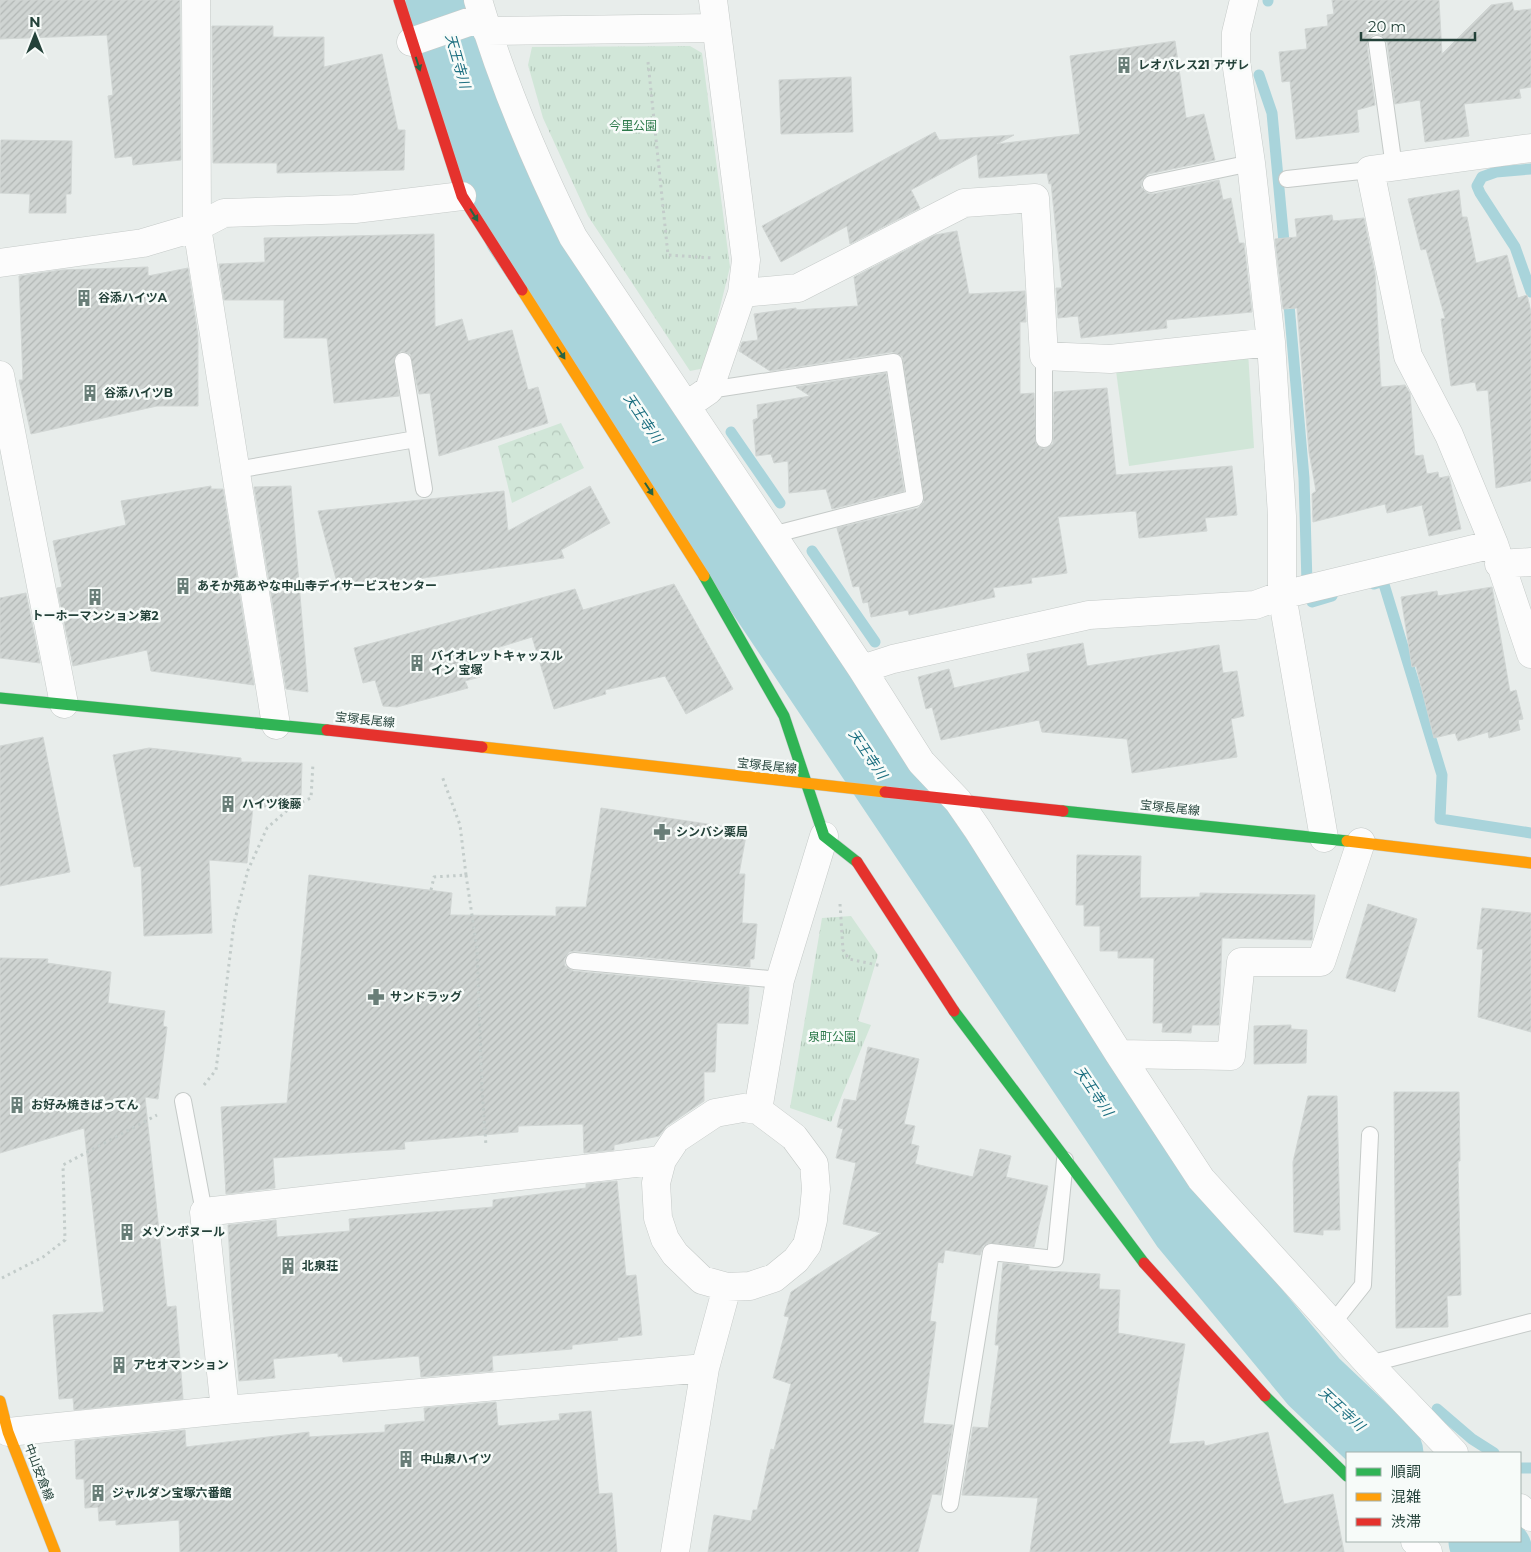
<svg xmlns="http://www.w3.org/2000/svg" width="1531" height="1552" font-family="Montserrat,'Noto Sans JP',sans-serif">
<defs>
<pattern id="forest-crowns" width="20" height="18" patternUnits="userSpaceOnUse" patternTransform="scale(1.25)"><rect width="20" height="18" fill="#d1e6d8"/><path d="M2 6a3 3 0 1 1 6 0M12 15a3 3 0 1 1 6 0" fill="none" stroke="#b3c6ba"/></pattern>
<pattern id="park-tufts" width="24" height="20" patternUnits="userSpaceOnUse" patternTransform="scale(1.25)"><rect width="24" height="20" fill="#d1e6d8"/><path d="M3 7l-1-3M5 7V3M7 7l1-3M15 17l-1-3M17 17v-4M19 17l1-3" fill="none" stroke="#b3c6ba"/></pattern>
<pattern id="building-hatch" width="6" height="6" patternUnits="userSpaceOnUse" patternTransform="scale(1.25)"><rect width="6" height="6" fill="#cfd4d2"/><path d="M-1 1l2-2M0 6l6-6M5 7l2-2" fill="none" stroke="#b2b7b5"/></pattern>
</defs>
<rect width="100%" height="100%" fill="#e8edeb"/>
<path fill="#d1e6d8" d="M1248,352L1254,448L1129,466L1116,371Z"/>
<path fill="url(#forest-crowns)" d="M561,423L584,468L512,503L498,446Z"/>
<path fill="url(#park-tufts)" d="M690,46L702,53L730,267L705,368L690,371L588,216L543,118L528,65L532,47Z
M851,916L878,955L858,1021L871,1025L831,1122L790,1108L822,918Z"/>
<g fill="none" stroke-linecap="round" stroke-linejoin="round">
<path stroke="#a9d4db" stroke-width="11" d="M1268,1V0
M1259,75L1272,113L1285,253
M1531,169L1496,172L1482,177L1477,186L1480,193L1515,247L1531,292
M1288,293L1304,478L1307,583
M731,432L780,503
M812,551L875,642
M1374,584L1383,581L1442,775L1440,819L1531,833
M1312,602L1332,596
M1437,1409L1472,1439L1494,1453
M1520,1468H1531"/>
<path stroke="#a9d4db" stroke-width="69" d="M440,0L465,88L518,232L1185,1226L1314,1382L1389,1453
M1483,1541L1498,1552"/>
</g>
<path fill="url(#building-hatch)" stroke="#d1d6d4" d="M0,0H180L181,160L133,165L132,156L115,158L108,96L113,95L107,35L0,39Z
M1332,0H1439L1442,54L1491,5L1512,2L1514,11L1531,9V87L1519,89L1521,98L1464,104L1469,136L1425,142L1420,100L1395,104L1387,42L1381,35L1375,34L1371,36L1367,45L1375,105L1357,110L1359,132L1296,139L1290,81L1282,82L1279,52L1307,49L1305,29L1328,26L1327,15L1334,14Z
M212,26H273V37H324V67L382,54L398,130H405L404,170L277,173V163H213Z
M1175,41L1186,118L1204,114L1215,160L1148,174L1142,180L1141,187L1147,193L1153,194L1219,180L1223,200L1231,198L1239,243H1244L1252,312L1166,320L1167,328L1081,338L1078,316L1058,318L1056,288H1062L1051,183L1049,184L1047,173L979,178L977,154L911,190L920,208L850,244L847,226L781,262L762,226L935,132L939,140L1014,135L997,144L1080,134L1070,56Z
M851,77L853,132L781,134L779,80Z
M1,140L72,141L71,194H66V213H29L30,194L0,193Z
M1459,190L1462,217H1467L1476,263L1507,255L1518,298L1527,295L1531,312V481L1496,488L1488,390L1477,391L1475,382L1451,386L1441,319L1445,318L1426,249L1421,250L1408,199Z
M1332,215L1333,221L1364,218L1375,273L1381,387L1405,385L1410,393L1415,456L1423,455L1427,474L1438,472L1439,478L1449,476L1461,529L1429,536L1422,505L1387,513L1385,504L1313,522L1312,494L1316,491L1309,452L1297,308L1283,309L1275,239L1297,237L1295,219Z
M957,231L969,294L1025,291L1026,322H1020V394L1034,393L1036,444L1044,449L1053,444L1054,392L1107,388L1116,475L1232,466L1237,515L1205,518L1207,531L1139,538L1136,511L1058,517L1067,573L1031,578L1032,583L993,588L995,597L909,615L908,610L871,617L868,602L863,603L859,586L853,587L837,528L918,508L924,502L902,356L892,352L770,371L739,351L742,342L758,340L754,314L796,308V310L858,306L854,277L935,235Z
M434,234L435,327L462,319L468,341L512,330L528,390L538,387L548,423L439,456L430,393L419,394L410,354L401,351L394,358L399,396L334,403L327,338H284V300H224L219,264L265,262L264,238Z
M148,267V276L188,268L198,336V406H157L31,434L19,380H23L19,276L61,270Z
M886,373L904,491L832,509L826,489L789,493L788,461L774,463L771,454L756,456L753,420L758,418L757,405L810,396L796,387Z
M211,486V489H223L254,685L151,671L147,650L73,666L57,588L62,587L53,541L126,525L121,501Z
M291,486L308,692L286,689L254,487Z
M590,486L610,523L561,550L564,558L339,590L318,511L504,491L508,531Z
M674,584L733,689L686,714L665,676L605,690L606,694L554,709L532,637L474,655L480,677L465,681L468,688L397,707L383,706L375,680L363,683L354,648L575,589L583,610Z
M1492,587L1510,692L1516,690L1523,719L1518,720L1520,730L1489,738L1488,732L1458,741L1455,733L1434,738L1416,666L1412,667L1401,597L1437,591L1438,596Z
M26,593L40,663L0,658V598Z
M1083,643L1087,666L1219,645L1223,673L1237,671L1244,716L1231,719L1237,757L1132,773L1127,739L1042,732L1039,720L941,740L932,707L926,709L918,677L949,669L954,688L1030,671L1027,654Z
M43,737L70,872L0,886V746Z
M149,748L241,758V762L302,763L301,796L282,795V807H253L247,863L209,860L212,933L144,936L141,866L134,867L113,755Z
M601,808L747,830L739,874H745L742,923L757,924L754,959H750V967L575,951L569,952L564,960L565,966L573,971L749,987L748,1024L717,1023L715,1072H704V1101L667,1126L659,1136L614,1145V1150L584,1153L583,1124L518,1126V1132L404,1142L405,1149L273,1158L275,1188L226,1194L221,1107L287,1103L309,875L452,893L450,915L556,916V907H586Z
M1077,855L1141,856L1140,898L1200,897V893L1315,895L1312,940L1222,938L1219,1025H1192L1191,1033L1162,1032L1163,1023H1153L1154,958H1118V951H1100V926H1084V905H1076Z
M1368,904L1417,919L1395,992L1346,978Z
M1482,908L1531,913V1032L1478,1017L1483,949H1477Z
M0,958L48,959L47,963L111,972L108,1003L165,1011L163,1026L167,1027L158,1099L145,1097L167,1307L176,1306L183,1399L74,1410L73,1398L59,1399L53,1315L104,1312L84,1128L0,1153Z
M1291,1025V1029L1307,1030L1306,1063L1254,1064V1026Z
M868,1047L919,1059L904,1124L915,1126L911,1144L919,1146L915,1164L973,1177L980,1149L1011,1156L1006,1177L1048,1186L1034,1247L988,1243L983,1246L980,1255L945,1250L943,1263L938,1262L930,1321L936,1322L923,1423L953,1425L941,1495L932,1494L918,1552H708L714,1515L751,1521L753,1510H757L771,1449L774,1450L791,1384L773,1378L789,1317L784,1316L791,1292L881,1233L843,1224L856,1163L836,1158L843,1129L837,1127L844,1099L856,1101Z
M1394,1092H1459L1460,1161H1458L1461,1295L1447,1296L1448,1327L1396,1328Z
M1308,1096H1337L1340,1230H1323V1235L1294,1232L1293,1162Z
M617,1181L626,1276L636,1275L642,1335L617,1338L618,1340L572,1345V1349L492,1356L493,1371L421,1377L419,1356L343,1362L342,1356L338,1357V1353L273,1359L275,1378L239,1381L232,1302L228,1225L276,1220L277,1237L350,1231L349,1219L493,1207V1200L586,1188V1184Z
M1003,1263L1029,1266V1270L1100,1274L1099,1289L1120,1290L1118,1333L1185,1344L1169,1444L1204,1441L1205,1446L1268,1432L1284,1504L1333,1494L1344,1552H1030L1038,1498L962,1495L973,1427L988,1428L999,1345H995Z
M496,1402L498,1426L560,1420L559,1414L591,1411L599,1494L612,1493L617,1552H180L179,1520L116,1525V1520L99,1521L98,1507L85,1508L84,1479H76L75,1441L185,1430L186,1447L309,1432V1437L385,1432V1425L425,1421L424,1408Z"/>
<g fill="none" stroke-linecap="round" stroke-linejoin="round">
<g stroke="#c5cac8" stroke-width="18">
<path id="lane" d="M1377,44L1394,167
M1287,179L1370,170
M1151,184L1251,163
M1044,356V439
M403,361L424,489
M709,390L894,362L915,498L772,535
M236,470L416,439
M574,961L780,980
M183,1101L204,1212
M1332,1324L1363,1285L1370,1135
M1369,1364L1531,1322
M950,1504L991,1252L1055,1259L1065,1160"/>
</g>
<g stroke="#c5cac8" stroke-width="29">
<path id="street" d="M196,0L197,227L276,725
M478,0C502,83 535,160 573,237L862,669L921,762L958,801L978,830L1119,1054L1201,1179L1369,1364L1454,1453
M1244,0L1236,33V61L1251,163L1271,342L1282,516V595L1324,838
M487,31L716,28
M411,42L483,17
M1531,148L1370,170L1408,356L1449,435L1494,544L1531,654
M0,263L143,243L197,227L224,213L355,209L462,196
M742,293L798,288L964,203L1035,198L1044,356L1110,359L1271,342
M0,375L64,704
M686,406L709,390L742,293L746,260L713,0
M1499,564L1531,562
M862,669L893,659L1089,615L1255,605L1282,595L1494,544
M1119,1054L1231,1056L1241,962H1321L1361,842
M743,1108L758,1110L794,1137L814,1164L816,1189L813,1220L807,1245L796,1260L774,1278L750,1286L727,1287L702,1280L675,1254L665,1239L658,1218L656,1183L662,1160L676,1139L715,1113Z
M758,1110L780,980L824,836
M225,1410L204,1212L662,1160
M8,1432L225,1410L705,1368
M1520,1508L1531,1517
M1415,1541L1428,1552
M675,1552L705,1368L727,1287"/>
</g>
<g stroke="#c3cbc8" stroke-width="12">
<path id="fast" d="M704,576L784,716L824,836L857,862
M0,698L327,730
M1063,811L1347,841
M954,1011L1144,1263
M1265,1396L1347,1476"/>
</g>
<g stroke="#c3cbc8" stroke-width="12">
<path id="slow" d="M522,290L704,576
M482,747L885,792
M1347,841L1531,863
M0,1401L8,1432L55,1552"/>
</g>
<g stroke="#c3cbc8" stroke-width="12">
<path id="jam" d="M399,0L462,196L522,290
M327,730L482,747
M885,792L1063,811
M857,862L954,1011
M1144,1263L1265,1396"/>
</g>
<path stroke="#c3ccca" stroke-width="3" stroke-dasharray="2.5 4" stroke-linecap="butt" d="M648,62L668,255L713,258
M466,875L477,949L482,1089L486,1146
M431,890L434,877L466,875L460,825L442,776
M840,904L843,950L849,959L882,966
M204,1085L216,1070L234,923L248,870L267,828L291,807L311,798L313,763
M2,1278L43,1257L65,1240L63,1165L157,1115"/>
<use href="#lane" stroke="#fcfcfc" stroke-width="16"/>
<use href="#street" stroke="#fcfcfc" stroke-width="28"/>
<use href="#fast" stroke="#30b455" stroke-width="11"/>
<use href="#slow" stroke="#ff9f0a" stroke-width="11"/>
<use href="#jam" stroke="#e5322d" stroke-width="11"/>
</g>
<defs><path id="oneway-solid" d="M-6-.8H1V-3.2L6.5 0L1 3.2V.8H-6Z" transform="scale(1.25)"/></defs>
<g fill="#286442">
<use href="#oneway-solid" transform="translate(418 64) rotate(72)"/>
<use href="#oneway-solid" transform="translate(474 215) rotate(58)"/>
<use href="#oneway-solid" transform="translate(561 353) rotate(57)"/>
<use href="#oneway-solid" transform="translate(649 489) rotate(57)"/>
</g>
<defs>
<g id="building-bare" transform="scale(1.35)"><path d="M-4-6H4V6H1V3H-1V6H-4ZM-2.5-4.3h1.7v1.8h-1.7ZM.8-4.3h1.7v1.8H.8ZM-2.5-1h1.7V.8h-1.7ZM.8-1h1.7V.8H.8Z" fill="#697e78" stroke="#f7fbf9" stroke-width="2.5" paint-order="stroke"/></g>
<g id="pharmacy-bare" transform="scale(1.35)"><path d="M-2-6h4v4h4v4h-4v4h-4v-4h-4v-4h4Z" fill="#697e78" stroke="#f7fbf9" stroke-width="2.5" paint-order="stroke"/></g>
</defs>
<g fill-rule="evenodd">
<use href="#building-bare" x="1124" y="65"/>
<use href="#building-bare" x="84" y="298"/>
<use href="#building-bare" x="90" y="393"/>
<use href="#building-bare" x="183" y="586"/>
<use href="#building-bare" x="95" y="597"/>
<use href="#building-bare" x="417" y="663"/>
<use href="#building-bare" x="228" y="804"/>
<use href="#pharmacy-bare" x="662" y="832"/>
<use href="#pharmacy-bare" x="376" y="997"/>
<use href="#building-bare" x="17" y="1105"/>
<use href="#building-bare" x="127" y="1232"/>
<use href="#building-bare" x="288" y="1266"/>
<use href="#building-bare" x="119" y="1365"/>
<use href="#building-bare" x="406" y="1459"/>
<use href="#building-bare" x="98" y="1493"/>
</g>
<g text-anchor="middle" stroke-width="5" stroke-linejoin="round" paint-order="stroke">
<g font-size="12" font-weight="bold" fill="#24423a" stroke="#f7fbf9" text-anchor="start">
<text x="1138" y="69">レオパレス21 アザレ</text>
<text x="98" y="302">谷添ハイツA</text>
<text x="104" y="397">谷添ハイツB</text>
<text x="197" y="590">あそか苑あやな中山寺デイサービスセンター</text>
<text x="95" y="620" text-anchor="middle">トーホーマンション第2</text>
<text x="431" y="660">バイオレットキャッスル<tspan x="431" dy="14">イン 宝塚</tspan></text>
<text x="242" y="808">ハイツ後藤</text>
<text x="676" y="836">シンバシ薬局</text>
<text x="390" y="1001">サンドラッグ</text>
<text x="31" y="1109">お好み焼きばってん</text>
<text x="141" y="1236">メゾンボヌール</text>
<text x="302" y="1270">北泉荘</text>
<text x="133" y="1369">アセオマンション</text>
<text x="420" y="1463">中山泉ハイツ</text>
<text x="112" y="1497">ジャルダン宝塚六番館</text>
</g>
<g font-size="12" fill="#2d7a4b" stroke="#f7fbf9">
<text x="633" y="130">今里公園</text>
<text x="832" y="1041">泉町公園</text>
</g>
<g font-size="12" fill="#24423a" stroke="#f7fbf9">
<text transform="translate(365 720) rotate(6)" y="4">宝塚長尾線</text>
<text transform="translate(767 766) rotate(6)" y="4">宝塚長尾線</text>
<text transform="translate(1170 808) rotate(6)" y="4">宝塚長尾線</text>
<text transform="translate(39 1472) rotate(69)" y="4">中山安倉線</text>
</g>
<g font-size="14" font-style="italic" fill="#1c6f80" stroke="#f7fbf9">
<text transform="translate(458 61) rotate(74)" y="5">天王寺川</text>
<text transform="translate(643 418) rotate(56)" y="5">天王寺川</text>
<text transform="translate(868 754) rotate(56)" y="5">天王寺川</text>
<text transform="translate(1094 1091) rotate(56)" y="5">天王寺川</text>
<text transform="translate(1342 1409) rotate(43)" y="5">天王寺川</text>
</g>
</g>
<rect x="1346" y="1452" width="175" height="90" fill="#f7fbf9" stroke="#a3b1ad"/>
<rect x="1356" y="1468" width="25" height="8" fill="#30b455" stroke="#a3b1ad"/>
<text x="1391" y="1477" font-size="15" fill="#24423a">順調</text>
<rect x="1356" y="1493" width="25" height="8" fill="#ff9f0a" stroke="#a3b1ad"/>
<text x="1391" y="1502" font-size="15" fill="#24423a">混雑</text>
<rect x="1356" y="1518" width="25" height="8" fill="#e5322d" stroke="#a3b1ad"/>
<text x="1391" y="1527" font-size="15" fill="#24423a">渋滞</text>
<g transform="translate(35 35)" stroke="#f7fbf9" stroke-width="4" paint-order="stroke">
<path d="M0-4L9 19L0 12L-9 19Z" fill="#24423a"/>
<text y="-8" font-size="14" font-weight="bold" text-anchor="middle" fill="#24423a">N</text>
</g>
<path d="M1361 32v8h114v-8" fill="none" stroke="#24423a" stroke-width="2.5"/>
<text x="1368" y="32" font-size="15" fill="#24423a" stroke="#f7fbf9" stroke-width="4" paint-order="stroke">20 m</text>
</svg>
